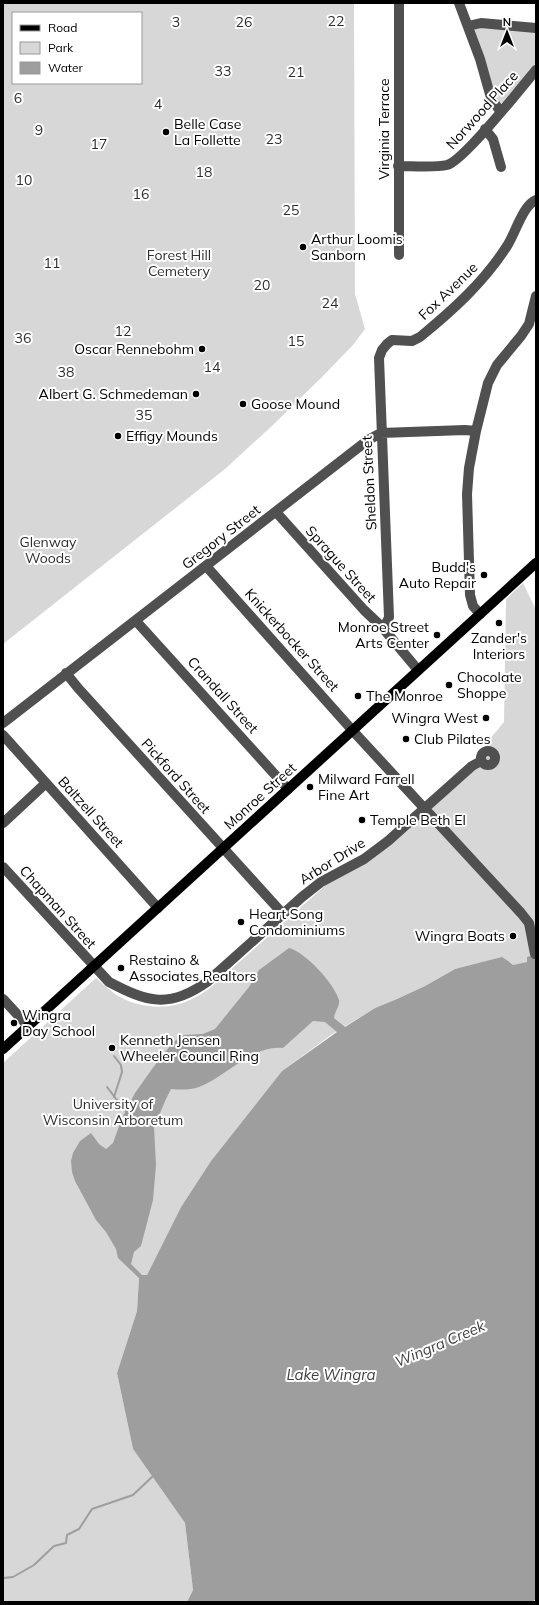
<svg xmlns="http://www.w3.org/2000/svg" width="539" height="1605" font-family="Mulish,sans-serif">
<rect width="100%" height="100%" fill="#fff"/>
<path fill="#d7d7d7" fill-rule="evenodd" d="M3,3H354L355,294L365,329L353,345L322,377L273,425L225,469L3,644ZM13,13H141V83H13Z
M477,27L536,31V64L502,103L497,102L474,30Z
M523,583L536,610V954L527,962L513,966L511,962L455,969L425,986L397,999L375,1008L331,1035L282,1071L211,1161L181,1207L147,1275L139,1278L137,1311L117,1373L133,1449L185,1523L193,1590L187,1602H3V1063L96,978C102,983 108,989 115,994C136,1008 167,1011 190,1000C196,997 203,993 209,989L328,883L423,815L477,768L489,740L504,722L506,599Z"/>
<path fill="#9e9e9e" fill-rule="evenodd" d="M289,948C305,952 334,983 339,1000C340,1006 335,1011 334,1018L345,1027L375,1008L397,999L425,986L455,969L502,957L511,963L513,965L527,962V957L536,954V1599L532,1602H187L193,1590L185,1523L133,1449L117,1373L137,1311L139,1278L118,1258L116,1249L106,1232L96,1220L75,1181L72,1172L71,1161L73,1153L80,1141L91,1133L99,1144L106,1149L113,1143L122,1118L135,1093L152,1069L173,1042L184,1035L203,1034L215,1029L249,987L259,970ZM313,1021L325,1022L337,1032L282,1071L211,1161L181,1207L147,1275H142L131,1264L134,1252L141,1246L153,1200L156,1165L154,1127L166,1099L171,1089C180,1090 191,1090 199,1087C225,1077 254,1044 283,1048Z"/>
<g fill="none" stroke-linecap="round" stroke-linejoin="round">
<path stroke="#9e9e9e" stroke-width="2" d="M107,1087L127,1113
M114,1097L122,1072L121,1065L114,1056
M3,1578L13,1577L34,1565L54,1546L66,1543L67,1535L79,1529L92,1509L133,1495L153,1476"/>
<path stroke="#505050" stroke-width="10" d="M459,3L480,59L491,98L500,111
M468,26L481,23L536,28
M485,129L493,139L501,167
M398,166C412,166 435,168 447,165C463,161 522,87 536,70
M399,255V3
M276,512L364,610L382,627L418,670
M206,566L353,731L521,913L529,923L535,954
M480,614L473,606L470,595L467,494L469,468L476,431L488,383L497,365L521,336L529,324L536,296
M136,621L288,789
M382,627L387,622L389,617L379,358L382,350L387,344L392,340L412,341L420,337C453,310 484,282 507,246C515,234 523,205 536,200
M66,673L78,688L283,914
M3,723L368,440L381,433L465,430L476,431
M3,735L158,908
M481 758a7 7 0 1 1 14 0a7 7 0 1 1-14 0Z
M3,823L46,783
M3,867L109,982C147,1002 169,1009 207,982L302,897L321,882L364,859L388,841L472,766L481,761
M3,999L28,1026"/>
<path stroke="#000" stroke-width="10" d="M3,1049L536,563"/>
</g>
<g fill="#000" stroke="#fff" stroke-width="1.5">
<circle cx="166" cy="132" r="4"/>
<circle cx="303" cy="247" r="4"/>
<circle cx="202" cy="349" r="4"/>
<circle cx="196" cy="394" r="4"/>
<circle cx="243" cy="404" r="4"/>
<circle cx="118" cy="436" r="4"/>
<circle cx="484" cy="575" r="4"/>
<circle cx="499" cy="623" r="4"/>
<circle cx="437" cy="635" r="4"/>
<circle cx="449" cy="685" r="4"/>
<circle cx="358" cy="696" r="4"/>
<circle cx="486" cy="718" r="4"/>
<circle cx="406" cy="739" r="4"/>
<circle cx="310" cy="787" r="4"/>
<circle cx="362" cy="820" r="4"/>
<circle cx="241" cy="922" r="4"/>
<circle cx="513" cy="936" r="4"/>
<circle cx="121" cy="968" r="4"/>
<circle cx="14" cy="1023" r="4"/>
<circle cx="112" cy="1048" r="4"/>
</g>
<g text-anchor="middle" stroke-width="4" stroke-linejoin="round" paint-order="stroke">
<g font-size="14" fill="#2e2e2e" stroke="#fff">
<text x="336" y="26">22</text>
<text x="176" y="27">3</text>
<text x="244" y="27">26</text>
<text x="223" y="76">33</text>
<text x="296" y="77">21</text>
<text x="18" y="103">6</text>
<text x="158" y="109">4</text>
<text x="39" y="135">9</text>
<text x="274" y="144">23</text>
<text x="99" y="149">17</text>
<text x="204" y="177">18</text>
<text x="24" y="185">10</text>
<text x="141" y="199">16</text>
<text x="291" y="215">25</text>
<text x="179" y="260">Forest Hill<tspan x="179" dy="16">Cemetery</tspan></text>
<text x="52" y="268">11</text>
<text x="262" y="290">20</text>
<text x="330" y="308">24</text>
<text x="123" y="336">12</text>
<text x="23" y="343">36</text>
<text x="296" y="346">15</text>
<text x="212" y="372">14</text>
<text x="66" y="377">38</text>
<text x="144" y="420">35</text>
<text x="48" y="547">Glenway<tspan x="48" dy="16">Woods</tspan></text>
<text x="113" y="1109">University of<tspan x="113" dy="16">Wisconsin Arboretum</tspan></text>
</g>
<g font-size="14" fill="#000" stroke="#fff">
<text transform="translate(482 110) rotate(-48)" y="5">Norwood Place</text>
<text transform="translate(384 129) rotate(-90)" y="5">Virginia Terrace</text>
<text transform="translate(448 291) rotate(-44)" y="5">Fox Avenue</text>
<text transform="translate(369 483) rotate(-93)" y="5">Sheldon Street</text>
<text transform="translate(221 537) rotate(-38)" y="5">Gregory Street</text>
<text transform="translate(341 564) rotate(48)" y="5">Sprague Street</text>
<text transform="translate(292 640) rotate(48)" y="5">Knickerbocker Street</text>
<text transform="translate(223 695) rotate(48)" y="5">Crandall Street</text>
<text transform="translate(176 776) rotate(48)" y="5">Pickford Street</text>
<text transform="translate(260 796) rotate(-42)" y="5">Monroe Street</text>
<text transform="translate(91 812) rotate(48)" y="5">Baltzell Street</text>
<text transform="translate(332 861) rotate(-32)" y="5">Arbor Drive</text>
<text transform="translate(58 907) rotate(48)" y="5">Chapman Street</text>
</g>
<g font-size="14" fill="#000" stroke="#fff" text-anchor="start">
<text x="174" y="129">Belle Case<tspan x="174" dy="16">La Follette</tspan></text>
<text x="311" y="244">Arthur Loomis<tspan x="311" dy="16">Sanborn</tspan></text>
<text x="194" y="354" text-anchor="end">Oscar Rennebohm</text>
<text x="188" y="399" text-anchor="end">Albert G. Schmedeman</text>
<text x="251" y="409">Goose Mound</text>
<text x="126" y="441">Effigy Mounds</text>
<text x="476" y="572" text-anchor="end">Budd's<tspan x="476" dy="16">Auto Repair</tspan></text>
<text x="429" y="632" text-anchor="end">Monroe Street<tspan x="429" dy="16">Arts Center</tspan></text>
<text x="499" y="643" text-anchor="middle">Zander's<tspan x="499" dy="16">Interiors</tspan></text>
<text x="457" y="682">Chocolate<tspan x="457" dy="16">Shoppe</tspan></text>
<text x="366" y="701">The Monroe</text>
<text x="478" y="723" text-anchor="end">Wingra West</text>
<text x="414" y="744">Club Pilates</text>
<text x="318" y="784">Milward Farrell<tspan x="318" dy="16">Fine Art</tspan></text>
<text x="370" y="825">Temple Beth El</text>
<text x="249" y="919">Heart Song<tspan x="249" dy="16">Condominiums</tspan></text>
<text x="505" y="941" text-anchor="end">Wingra Boats</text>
<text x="129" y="965">Restaino &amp;<tspan x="129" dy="16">Associates Realtors</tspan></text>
<text x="22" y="1020">Wingra<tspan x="22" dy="16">Day School</tspan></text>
<text x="120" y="1045">Kenneth Jensen<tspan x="120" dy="16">Wheeler Council Ring</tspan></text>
</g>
<g font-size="15" font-style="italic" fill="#3f3f3f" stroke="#fff">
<text transform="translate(440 1344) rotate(-23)" y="5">Wingra Creek</text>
<text x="331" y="1380">Lake Wingra</text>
</g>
</g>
<rect width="539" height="1605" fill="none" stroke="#000000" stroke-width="8"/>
<rect x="12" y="12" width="130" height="72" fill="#ffffff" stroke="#999999"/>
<rect x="20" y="25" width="20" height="6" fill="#000000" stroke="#999999"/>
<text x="48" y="32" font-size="12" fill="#000000">Road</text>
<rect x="20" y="42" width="20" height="12" fill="#d7d7d7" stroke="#999999"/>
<text x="48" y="52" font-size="12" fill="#000000">Park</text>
<rect x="20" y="62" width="20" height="12" fill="#9e9e9e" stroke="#999999"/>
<text x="48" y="72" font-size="12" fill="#000000">Water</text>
<g transform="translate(507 32)" stroke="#ffffff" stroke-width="3" paint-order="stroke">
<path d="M0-3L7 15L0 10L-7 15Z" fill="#000000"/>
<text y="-6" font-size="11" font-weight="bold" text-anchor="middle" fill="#000000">N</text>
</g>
</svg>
